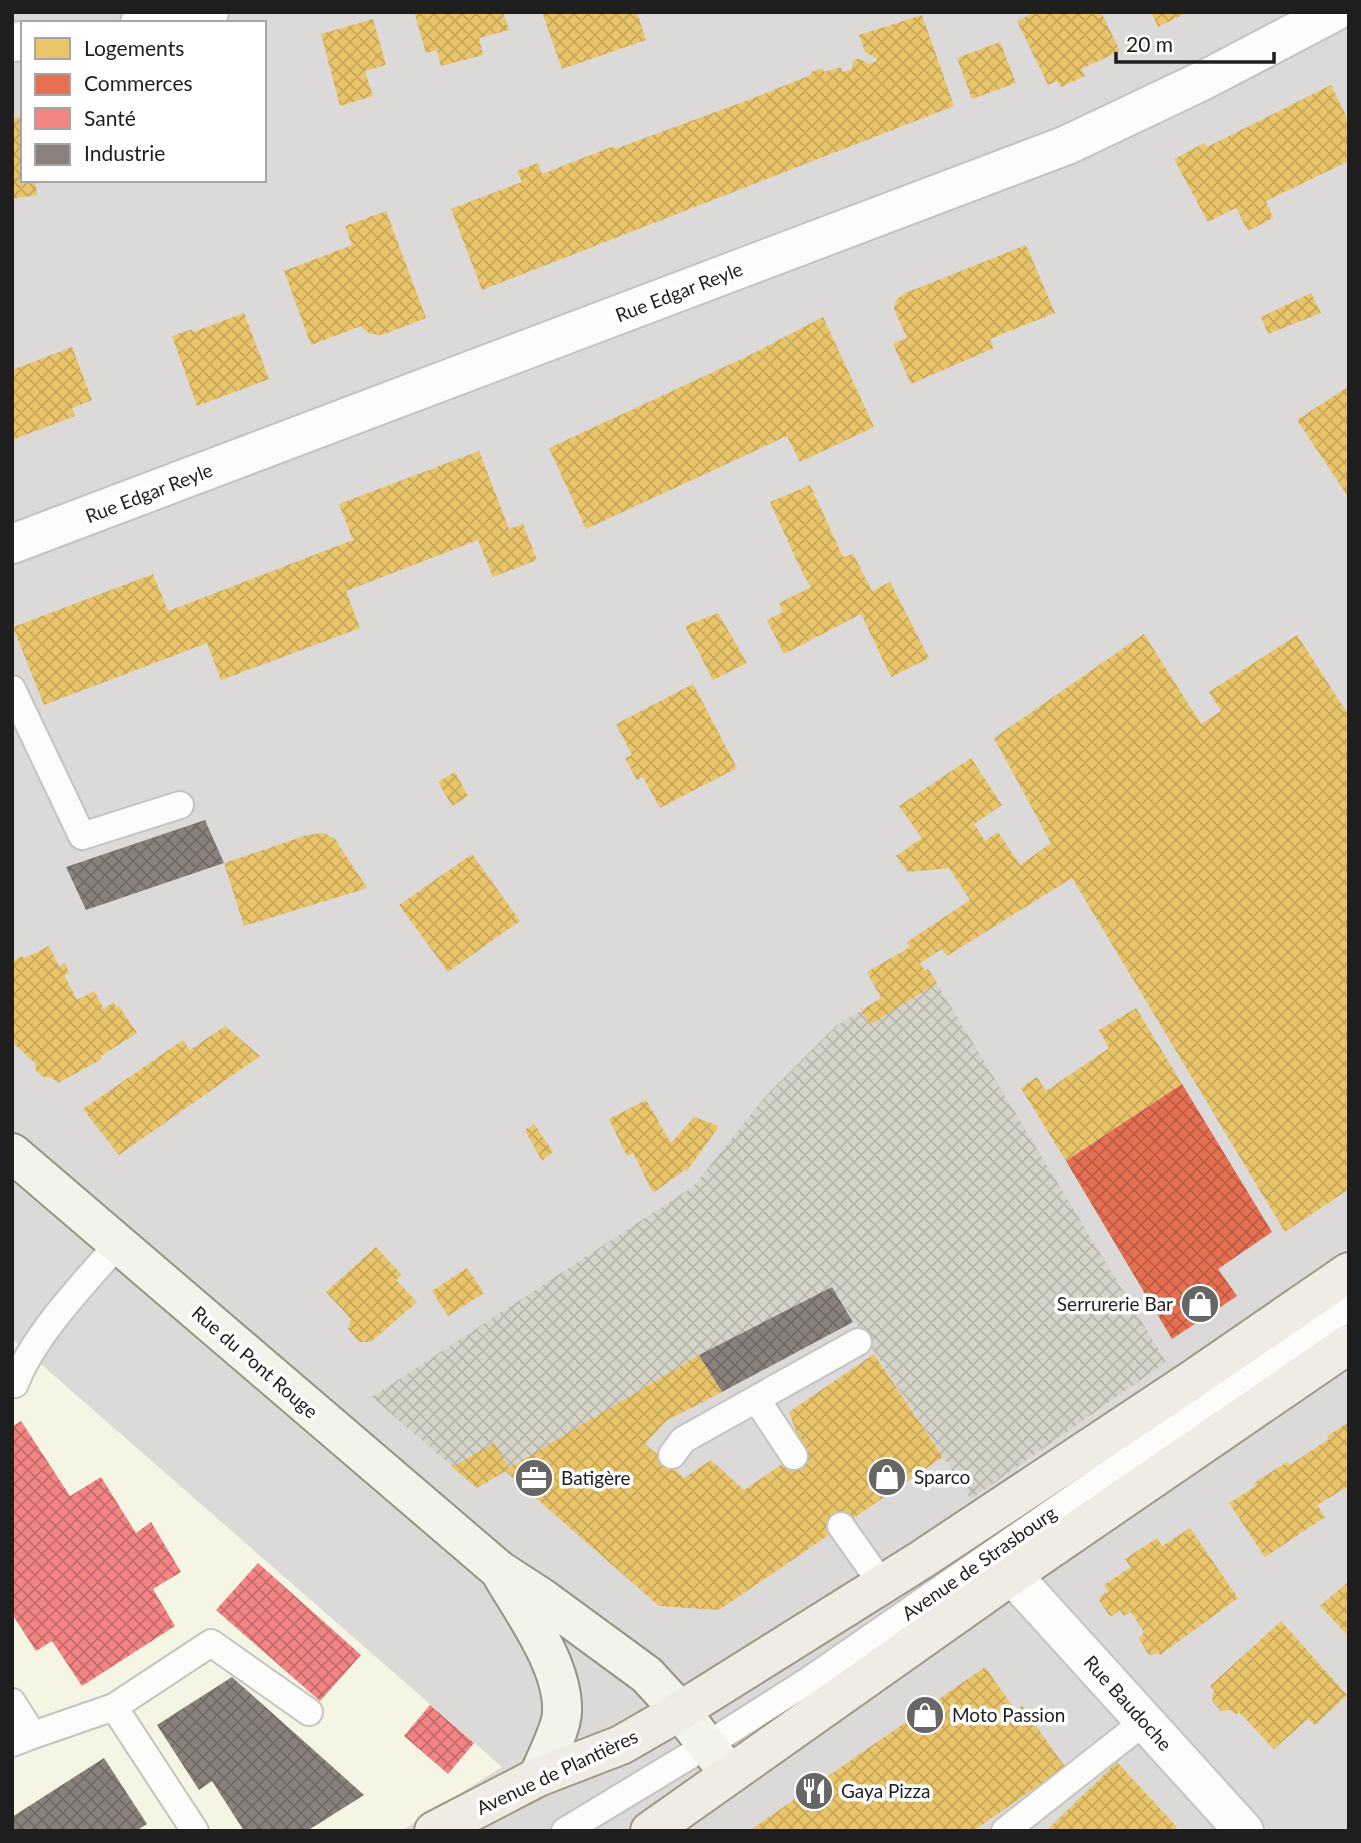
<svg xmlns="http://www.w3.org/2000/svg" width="1361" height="1843" font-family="Lato,sans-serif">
<defs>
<pattern id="construction-cross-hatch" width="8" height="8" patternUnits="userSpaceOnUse" patternTransform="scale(1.75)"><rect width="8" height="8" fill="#d5d4c9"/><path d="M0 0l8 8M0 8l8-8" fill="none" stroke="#b6b6ac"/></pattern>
<pattern id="homes-cross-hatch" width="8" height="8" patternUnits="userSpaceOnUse" patternTransform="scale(1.75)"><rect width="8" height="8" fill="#e9c46a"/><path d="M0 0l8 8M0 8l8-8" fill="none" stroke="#c7a85b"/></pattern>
<pattern id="shops-cross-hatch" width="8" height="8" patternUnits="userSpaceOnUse" patternTransform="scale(1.75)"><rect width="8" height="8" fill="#e76f51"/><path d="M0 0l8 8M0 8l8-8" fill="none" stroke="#bb5b43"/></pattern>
<pattern id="health-cross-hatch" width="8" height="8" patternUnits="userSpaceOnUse" patternTransform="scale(1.75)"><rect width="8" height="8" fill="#f28482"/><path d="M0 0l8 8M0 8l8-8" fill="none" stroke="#c36b6a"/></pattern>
<pattern id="industry-cross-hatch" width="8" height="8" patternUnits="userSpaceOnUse" patternTransform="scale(1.75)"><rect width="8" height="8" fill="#8a817c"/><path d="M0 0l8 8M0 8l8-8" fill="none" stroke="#706965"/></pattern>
</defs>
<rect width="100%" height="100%" fill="#ecebe7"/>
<path fill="#dbdad8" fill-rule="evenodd" d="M12,12H1349V1831H12ZM23,23H264V180H23Z"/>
<path fill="#f5f5e3" d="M12,1339L502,1767L401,1831H12Z"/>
<path fill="#dadad8" d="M428,1011L502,1118L262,1282L188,1174Z
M12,1201L71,1253L45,1283L12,1253Z
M118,1292L283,1437L259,1465L94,1320Z
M414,1546L458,1586L433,1615L389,1576Z"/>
<path fill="url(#construction-cross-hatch)" d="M928,969L1166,1362L971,1499L832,1287L697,1356L477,1488L372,1397L694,1186L763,1099L836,1026Z"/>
<path fill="url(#homes-cross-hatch)" d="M414,12H503L509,30L479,38L483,55L441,66L437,50L426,53Z
M542,12H637L646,40L562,69Z
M1035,12H1101L1120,51L1081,69L1085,76L1061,87L1057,81L1048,85L1017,21Z
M1151,12H1188L1158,27Z
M922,15L954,106L482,290L451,209L522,182L517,171L538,163L542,174L614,146L615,149L756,97L811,75V72L823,68L824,72L841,67L842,72L852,69L853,61L859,58L868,64L877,61L876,58L865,52L859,35Z
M373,19L386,65L365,71L373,96L340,106L321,34Z
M1000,42L1016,83L972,99L957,58Z
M1331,85L1349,122V161L1266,201L1273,218L1248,231L1236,208L1208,222L1174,159L1204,143L1207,147Z
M23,117V180H35L37,195L12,199V119Z
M386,211L426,318L382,335L370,334L361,326L311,345L284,271L352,245L345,226Z
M1026,245L1055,313L990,339L994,348L911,384L894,346V343L907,338L894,309L896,300L903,294Z
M1311,293L1321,313L1268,334L1261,317Z
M244,313L269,379L197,406L172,336L192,329L193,332Z
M823,317L874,427L800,462L787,436L586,529L549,448L750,355Z
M72,347L92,400L72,408L75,416L12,440V370Z
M1349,386V498L1297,420Z
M479,451L509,529L523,524L537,560L493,577L478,540L346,591L360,628L291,654L221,680L207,643L44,705L13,627L153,574L168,611L192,602L353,540L339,504Z
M810,485L843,557L853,554L872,591L890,582L929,658L891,677L861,614L784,654L767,620L783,612L779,603L811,587L803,574L770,502Z
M718,613L747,663L713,680L685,626Z
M1144,634L1201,724L1221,711L1209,692L1297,635L1349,716V1189L1285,1232L1072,878L947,956L942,949L920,963L925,971L928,969L937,983L871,1024L861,1011L881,998L867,972L910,947L907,942L970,900L949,868L908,872L896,856L922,838L899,806L971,758L1002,805L974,824L985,841L998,832L1020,865L1051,843L994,738Z
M693,684L737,768L660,808L643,777L637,780L625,758L632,755L616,724Z
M455,772L468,796L452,806L438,782Z
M324,833L335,839L367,888L244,926L224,863L307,835Z
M472,854L520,921L448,972L399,905Z
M49,946L59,966L65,963L69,973L64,975L77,1000L94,991L104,1009L113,1002L117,1008L119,1006L137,1033L101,1056L102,1059L58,1083L51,1077H44L36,1071L35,1063L12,1042V961L23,956V959Z
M1136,1008L1182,1084L1066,1161L1021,1088L1037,1077L1046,1091L1109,1048L1099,1030Z
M225,1026L260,1056L119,1155L83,1109L183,1040L190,1050Z
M646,1100L671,1143L694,1117L719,1126L687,1171L686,1169L653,1193L633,1153L627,1156L609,1119Z
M534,1124L553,1152L542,1161L525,1130Z
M376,1247L402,1275L396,1280L417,1302L371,1342H359L348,1329L351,1319L326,1292Z
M467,1268L484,1293L448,1316L432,1291Z
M874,1354L943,1457L719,1610L659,1606L505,1471L477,1488L452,1467L494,1443L509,1468L699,1355L722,1392L666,1421L645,1444L684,1478L711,1460L744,1490L803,1450L789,1412Z
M1349,1422V1486L1317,1505L1325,1517L1265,1557L1229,1503L1256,1486L1254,1483L1287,1462L1290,1465L1329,1439L1327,1436Z
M1190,1528L1238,1598L1160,1655L1158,1653L1149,1655L1139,1639L1144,1632L1131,1612L1124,1616L1120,1610L1112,1616L1109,1615L1099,1600L1101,1596L1108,1591L1104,1585L1131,1567L1125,1559L1157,1538L1162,1546Z
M1349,1581V1637L1320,1606Z
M1281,1621L1347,1695L1315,1725L1308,1719L1274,1749L1239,1712L1236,1715L1231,1710L1221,1711L1212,1701L1214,1690L1210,1686Z
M985,1667L1016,1711L1022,1706L1065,1767L973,1831H749Z
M1117,1762L1177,1827L1173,1831H1046Z"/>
<path fill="url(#shops-cross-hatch)" d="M1182,1084L1272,1232L1218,1269L1237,1296L1172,1339L1066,1161Z"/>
<path fill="url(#health-cross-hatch)" d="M21,1421L70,1496L101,1477L136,1533L151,1522L181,1572L153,1589L175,1626L82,1686L52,1641L36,1651L12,1614V1427Z
M258,1563L361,1655L320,1701L216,1610Z
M430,1705L474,1743L448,1774L404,1736Z"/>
<path fill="url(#industry-cross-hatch)" d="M205,820L224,863L86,910L66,867Z
M832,1287L853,1322L722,1392L699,1355Z
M232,1677L364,1795L307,1831H244L212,1781L199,1790L157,1725Z
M104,1758L147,1824L136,1831H12V1817Z"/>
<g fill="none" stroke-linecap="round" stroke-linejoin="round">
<g stroke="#c3c3c1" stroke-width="30">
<path id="service" d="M12,689L82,836L180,805
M15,1384C32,1337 85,1282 118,1244
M757,1400L794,1456
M672,1455L683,1440L858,1342
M841,1526L882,1584
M12,1702L33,1735L12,1743
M114,1707L195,1831
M33,1735L114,1707L211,1643L309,1712
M565,1831L707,1745L808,1681L1349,1307
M1005,1831L1145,1721"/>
</g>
<g stroke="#c3c3c1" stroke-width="42">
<path id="minor" d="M140,23L209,12
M12,42L23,41
M12,544L1067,145L1204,80L1334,12
M1012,1575L1244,1831"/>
</g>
<g stroke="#929580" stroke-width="42">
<path id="secondary" d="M12,1153L499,1570L542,1598L647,1675L680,1711L729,1773
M502,1575C524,1613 564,1666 562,1712C562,1727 545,1761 538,1777"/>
</g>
<g stroke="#a19985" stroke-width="42">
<path id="primary" d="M434,1831L538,1777L621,1745L680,1711L921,1560L1192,1380L1349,1272
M650,1831L1012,1575L1349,1344"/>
</g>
<use href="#service" stroke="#fcfcfb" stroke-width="26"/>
<use href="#minor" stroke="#fcfcfb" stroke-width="38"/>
<use href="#secondary" stroke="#f2f3ea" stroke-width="38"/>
<use href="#primary" stroke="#efece5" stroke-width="38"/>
</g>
<defs>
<g id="shop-disc" transform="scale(2.0125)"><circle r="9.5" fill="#666664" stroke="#fff"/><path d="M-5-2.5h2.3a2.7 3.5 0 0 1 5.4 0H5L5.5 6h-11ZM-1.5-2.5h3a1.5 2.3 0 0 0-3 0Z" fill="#fff"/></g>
<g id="office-disc" transform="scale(2.0125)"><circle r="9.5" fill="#666664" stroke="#fff"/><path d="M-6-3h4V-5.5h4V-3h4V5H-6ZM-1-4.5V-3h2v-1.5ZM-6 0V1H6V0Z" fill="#fff"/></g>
<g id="restaurant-disc" transform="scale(2.0125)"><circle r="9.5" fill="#666664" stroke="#fff"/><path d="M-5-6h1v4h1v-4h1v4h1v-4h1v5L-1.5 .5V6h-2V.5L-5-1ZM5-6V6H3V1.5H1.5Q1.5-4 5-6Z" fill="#fff"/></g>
</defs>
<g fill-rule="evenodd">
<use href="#shop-disc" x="1200" y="1304"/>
<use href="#shop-disc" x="887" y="1477"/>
<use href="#office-disc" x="534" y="1478"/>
<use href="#shop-disc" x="925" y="1715"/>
<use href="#restaurant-disc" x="814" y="1791"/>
</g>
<g text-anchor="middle" stroke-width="7" stroke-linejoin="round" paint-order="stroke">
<g font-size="19" fill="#1e1e1e" stroke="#fff">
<text transform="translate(679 292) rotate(-21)" y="7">Rue Edgar Reyle</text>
<text transform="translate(149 493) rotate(-21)" y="7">Rue Edgar Reyle</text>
<text transform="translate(255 1362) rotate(41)" y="7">Rue du Pont Rouge</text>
<text transform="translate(979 1563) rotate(-35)" y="7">Avenue de Strasbourg</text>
<text transform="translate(1128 1703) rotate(48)" y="7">Rue Baudoche</text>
<text transform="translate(557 1772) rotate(-25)" y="7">Avenue de Plantières</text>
</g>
<g font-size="19" fill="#1e1e1e" stroke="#fff" text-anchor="start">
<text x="1173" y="1311" text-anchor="end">Serrurerie Bar</text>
<text x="914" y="1484">Sparco</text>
<text x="561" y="1485">Batigère</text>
<text x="952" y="1722">Moto Passion</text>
<text x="841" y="1798">Gaya Pizza</text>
</g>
</g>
<rect width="1361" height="1843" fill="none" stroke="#1e1e1e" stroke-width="28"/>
<rect x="21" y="21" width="245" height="161" fill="#ffffff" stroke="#a5a5a5" stroke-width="2"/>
<rect x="35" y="38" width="35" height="21" fill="#e9c46a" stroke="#a5a5a5" stroke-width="2"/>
<text x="84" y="56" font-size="21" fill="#1e1e1e">Logements</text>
<rect x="35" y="74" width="35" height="21" fill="#e76f51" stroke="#a5a5a5" stroke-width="2"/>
<text x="84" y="91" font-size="21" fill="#1e1e1e">Commerces</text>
<rect x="35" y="108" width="35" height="21" fill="#f28482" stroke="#a5a5a5" stroke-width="2"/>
<text x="84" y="126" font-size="21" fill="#1e1e1e">Santé</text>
<rect x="35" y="144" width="35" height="21" fill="#8a817c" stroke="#a5a5a5" stroke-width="2"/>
<text x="84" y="161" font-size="21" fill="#1e1e1e">Industrie</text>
<path d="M1116 52v10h158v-10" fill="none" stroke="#1e1e1e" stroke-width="3.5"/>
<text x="1126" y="52" font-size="21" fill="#1e1e1e" stroke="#ffffff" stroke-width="5" paint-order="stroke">20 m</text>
</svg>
